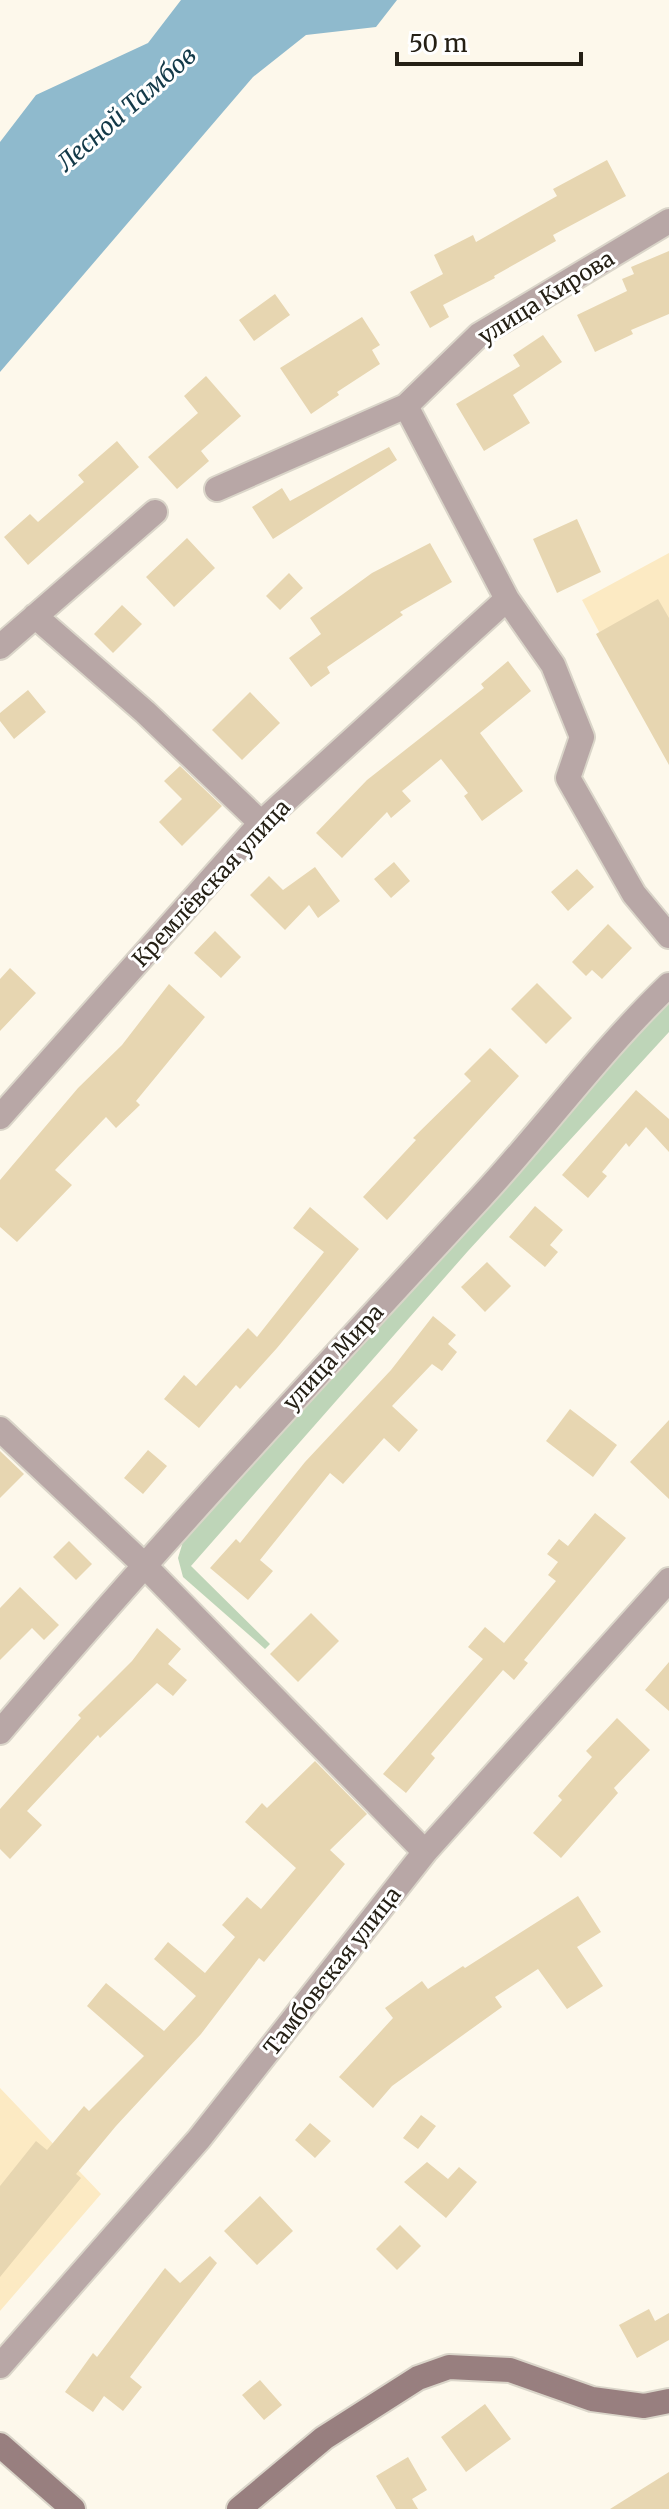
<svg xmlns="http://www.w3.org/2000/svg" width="669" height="2509" font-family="Merriweather,serif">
<rect width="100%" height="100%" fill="#fdf8eb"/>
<path fill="#fceac3" d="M669,553V762L582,600Z
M0,2088L101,2194L0,2311Z"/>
<path fill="#bed5b8" d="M669,991V1032L468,1251L191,1566L270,1644L265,1649L183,1577L178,1558L185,1535Z"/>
<path fill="#8fbacd" d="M181,0H397L376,27L306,35L253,77L0,372V142L36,95L148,43Z"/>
<path fill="#e7d6b1" d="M607,160L626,196L553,235L556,241L494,276L495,278L443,305L449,317L430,328L410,292L443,274L434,255L473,235L476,242L557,196L553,189Z
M669,251V314L631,330L633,334L595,352L577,315L627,291L622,279L634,274L631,267Z
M275,294L290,315L254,341L239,320Z
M362,317L380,345L372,350L380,364L337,392L339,395L311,414L280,368Z
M543,335L562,362L513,395L530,423L484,451L456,404L520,366L513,355Z
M206,376L241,416L201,451L209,461L177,489L148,457L198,413L184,396Z
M117,441L139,467L28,565L4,537L30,514L38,522L84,482L78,475Z
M389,447L397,460L273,539L252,507L282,488L290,501Z
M577,519L601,572L557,593L533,539Z
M187,538L215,568L174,607L146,577Z
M430,543L452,582L400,612L403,615L327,667L330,673L311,687L289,658L321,634L310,618L372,573Z
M289,573L303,588L280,610L266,596Z
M658,599L669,618V765L596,634Z
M122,605L142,624L113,653L94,634Z
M508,661L531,691L480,733L523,791L482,821L464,796L468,793L441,759L402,791L411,801L391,818L387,812L342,858L316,833L367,780L484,688L481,684Z
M28,690L46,712L14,739L0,721V713Z
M250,692L280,723L242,760L212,730Z
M180,766L222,806L182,846L159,822L182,799L164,781Z
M394,862L410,881L391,898L374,879Z
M315,867L340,901L318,918L309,905L285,930L250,895L269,876L283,890Z
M577,869L594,887L568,911L551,892Z
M608,924L632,948L602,979L592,970L586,976L572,962Z
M215,931L241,957L221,978L194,953Z
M10,968L36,993L0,1031V979Z
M537,983L572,1018L546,1044L511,1009Z
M169,984L205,1017L136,1101L140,1105L116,1128L106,1117L55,1170L72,1185L17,1242L0,1227V1180L78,1088L122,1045Z
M490,1048L519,1076L387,1220L363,1197L416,1140L413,1138L471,1081L464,1074Z
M636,1090L669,1119V1152L646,1127L629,1147L626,1143L602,1172L607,1176L588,1198L562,1175Z
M535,1206L563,1230L550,1245L558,1252L545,1267L509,1237Z
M310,1207L359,1249L277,1348L240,1389L236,1385L199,1428L164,1399L184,1375L196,1386L248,1328L257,1337L324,1252L293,1228Z
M487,1262L511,1286L485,1312L461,1287Z
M433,1316L456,1335L448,1344L457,1352L442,1371L432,1364L392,1406L418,1430L399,1452L384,1438L343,1484L330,1473L260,1560L273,1571L248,1600L210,1568L236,1539L240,1543L305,1462L391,1370Z
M570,1409L617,1445L593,1477L546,1441Z
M669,1420V1499L630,1462Z
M148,1450L167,1466L143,1494L124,1478Z
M0,1451L24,1474L0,1498Z
M595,1513L626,1538L524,1660L528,1663L514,1680L503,1670L431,1754L435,1758L406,1793L383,1774L483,1659L468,1647L485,1627L504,1643L556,1581L548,1575L558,1562L547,1554L559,1539L568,1546Z
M69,1541L92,1564L76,1580L53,1557Z
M20,1587L59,1625L44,1640L32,1628L0,1660V1608Z
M311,1613L339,1641L298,1682L270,1654Z
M157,1628L181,1649L168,1664L187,1680L173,1696L157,1683L100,1738L98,1735L27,1811L42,1825L10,1859L0,1849V1809L81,1718L78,1715L132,1661Z
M669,1662V1711L645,1690Z
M617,1718L650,1750L614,1788L618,1793L561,1858L533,1833L562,1800L558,1796L592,1757L586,1751Z
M315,1761L367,1814L330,1850L345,1864L264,1962L259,1958L201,2034L116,2126L76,2174L81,2178L0,2277V2186L36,2141L47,2150L84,2106L89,2111L144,2056L87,2006L106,1983L164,2031L196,1996L154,1959L168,1942L205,1973L235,1937L222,1925L247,1897L261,1909L296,1868L245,1822L262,1803L267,1808Z
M578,1896L601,1932L577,1947L603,1986L567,2009L538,1969L495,1997L502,2007L392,2086L373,2108L339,2077L393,2018L385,2008L422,1981L428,1989L463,1966L465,1968Z
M421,2115L436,2126L418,2149L403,2138Z
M310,2123L331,2141L315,2158L295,2140Z
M427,2162L448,2179L459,2167L477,2182L446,2218L404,2182Z
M260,2196L293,2231L257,2265L224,2231Z
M400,2225L421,2246L397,2270L376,2249Z
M210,2256L217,2263L130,2377L142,2387L123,2411L104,2396L93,2412L65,2392L93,2353L97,2357L165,2268L180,2283Z
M649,2309L655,2321L669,2313V2340L637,2358L619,2325Z
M260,2380L282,2405L264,2420L242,2395Z
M485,2404L511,2439L466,2472L441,2437Z
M408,2457L427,2490L412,2499L418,2509H396L376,2476Z
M669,2472V2509H610Z"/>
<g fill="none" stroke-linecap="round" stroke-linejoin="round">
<g stroke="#dad5c9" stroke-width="28">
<path id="street" d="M406,406L507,599L553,665L582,737L568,778L634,894L669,936
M217,489L406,406L479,335L669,221
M35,616L145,712L261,823
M0,647L155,512
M0,1117L261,823L507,599
M0,1429L143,1564L425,1852
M0,1732C155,1549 318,1374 481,1197C545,1128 600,1051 669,985
M0,2366L199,2139L425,1852L669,1580"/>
</g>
<g stroke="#dad5c9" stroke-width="28">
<path id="secondary" d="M0,2445L73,2509
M239,2509L324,2438L418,2378L449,2367L510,2370L592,2399L644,2406L669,2401"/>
</g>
<use href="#street" stroke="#b8a7a6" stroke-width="24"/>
<use href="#secondary" stroke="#987f7f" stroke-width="24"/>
</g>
<g text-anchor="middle" stroke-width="6" stroke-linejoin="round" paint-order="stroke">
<g font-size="22" fill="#252015" stroke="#fff">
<text transform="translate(546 297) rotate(-32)" y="8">улица Кирова</text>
<text transform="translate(211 883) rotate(-47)" y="8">Кремлёвская улица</text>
<text transform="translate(333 1357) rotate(-47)" y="8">улица Мира</text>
<text transform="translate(332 1971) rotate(-52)" y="8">Тамбовская улица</text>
</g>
<g font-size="24" font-style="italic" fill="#133948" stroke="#fff">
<text transform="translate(127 109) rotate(-41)" y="8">Лесной Тамбов</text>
</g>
</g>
<path d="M397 52v12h184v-12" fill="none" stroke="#252015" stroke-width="4"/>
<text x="409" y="52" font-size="24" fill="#252015" stroke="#ffffff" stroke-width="6" paint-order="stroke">50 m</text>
</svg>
